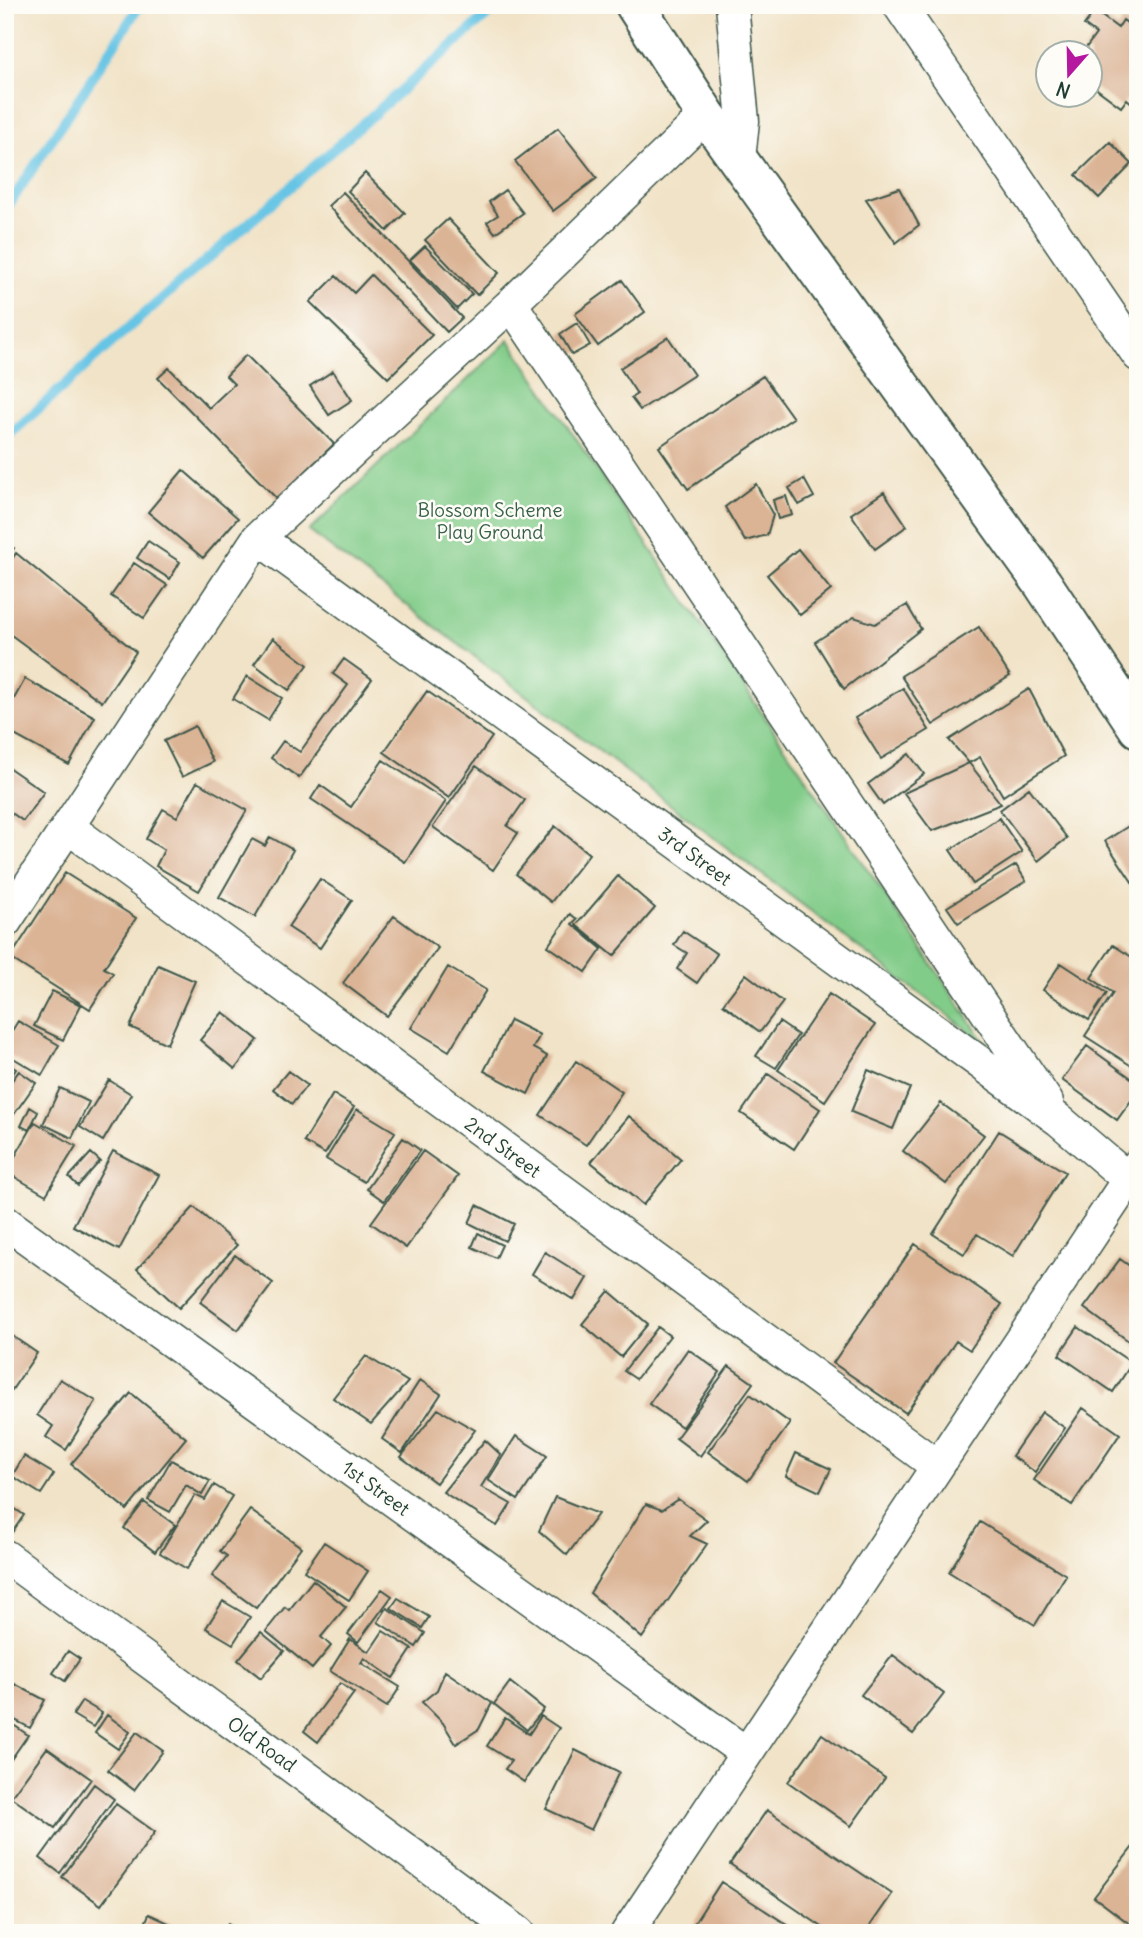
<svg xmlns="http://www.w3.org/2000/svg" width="1143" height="1938" font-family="Delius,sans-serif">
<rect width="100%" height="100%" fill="#fdfcf7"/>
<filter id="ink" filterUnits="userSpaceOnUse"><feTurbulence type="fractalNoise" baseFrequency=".0143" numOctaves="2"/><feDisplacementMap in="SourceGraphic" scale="14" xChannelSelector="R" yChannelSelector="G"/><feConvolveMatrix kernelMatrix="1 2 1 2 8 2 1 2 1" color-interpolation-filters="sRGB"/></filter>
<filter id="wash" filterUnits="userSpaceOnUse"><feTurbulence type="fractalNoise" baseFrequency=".00686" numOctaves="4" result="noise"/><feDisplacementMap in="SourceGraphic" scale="28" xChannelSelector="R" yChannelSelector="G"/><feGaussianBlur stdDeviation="1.57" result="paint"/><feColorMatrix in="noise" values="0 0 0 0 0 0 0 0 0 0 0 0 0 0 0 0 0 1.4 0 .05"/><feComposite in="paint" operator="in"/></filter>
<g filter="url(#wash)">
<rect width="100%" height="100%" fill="#f1e3c7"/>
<path fill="#82cc89" stroke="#50845e" stroke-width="2" d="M509,340L986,1044L309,531Z"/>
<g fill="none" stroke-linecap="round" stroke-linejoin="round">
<path stroke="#66c4e4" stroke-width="10" d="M5,211L140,5
M5,439L126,330L499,5"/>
</g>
<g id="blocks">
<path fill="#dbb495" d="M1095,11L1118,28L1123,20L1138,31V101L1134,105L1127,99L1121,107L1090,84V52H1083L1096,34L1084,25Z
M558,128L597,178L553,211L515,161Z
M1110,142L1132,164L1099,198L1076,175Z
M365,173L405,213L387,231L348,191Z
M899,188L919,225L896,243L866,199Z
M505,190L523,213L495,233L487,222L498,215L489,202Z
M343,192L462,318L447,332L328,206Z
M448,219L499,273L477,295L425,240Z
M425,246L472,294L457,309L410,260Z
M371,275L432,335L388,378L310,302L336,276L354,293Z
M622,280L645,312L598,346L575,314Z
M577,323L590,345L572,355L560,334Z
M668,337L694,375L640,410L631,398L637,394L620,368Z
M246,355L334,444L277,499L158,378L169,368L209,408L234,384L226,376Z
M333,371L352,400L329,415L310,386Z
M763,376L793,418L688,489L659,447Z
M183,470L238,518L203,558L148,512Z
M804,479L814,497L799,505L789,488Z
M756,484L773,515L767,535L745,541L725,507Z
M884,492L907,526L875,549L851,514Z
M786,496L792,515L778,519L773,500Z
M148,541L180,562L170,579L137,558Z
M5,543L14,548L5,563Z
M798,549L831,590L800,615L767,575Z
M16,553L136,652L102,702L7,632L5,623V570Z
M134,563L167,585L144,618L111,596Z
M907,605L921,629L844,689L815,642L854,617L875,624Z
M979,627L1010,676L933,725L901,676Z
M273,638L308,665L289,690L254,664Z
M344,659L372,679L299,778L271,758L283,741L300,752L348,685L333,674Z
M247,676L282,698L268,720L233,699Z
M25,679L95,717L69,765L5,730V715Z
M903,688L929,730L881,759L855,718Z
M1029,689L1064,756L1003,796L980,757L969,763L949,740Z
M427,691L492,737L449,798L384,752Z
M195,726L213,762L182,777L164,741Z
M909,754L924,774L883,805L868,784Z
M383,760L446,801L405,862L311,799L320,785L351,807Z
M969,763L1001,804L932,831L904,793Z
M5,765L44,792L23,821L5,808Z
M476,766L525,800L507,826L518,833L493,870L433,827Z
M197,782L247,810L199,891L156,866L164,850L146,839L163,809L177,817Z
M1029,788L1067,838L1038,861L1000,810Z
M999,818L1022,852L973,884L950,850Z
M1138,820V891L1105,841Z
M555,826L589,854L551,902L516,874Z
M270,837L293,850L255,917L219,897L252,839L265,846Z
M1016,865L1026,881L958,923L947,907Z
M65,873L136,918L104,968L113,973L90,1009L10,958Z
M618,876L655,908L614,956L576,925Z
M320,879L352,900L320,948L288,927Z
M570,914L577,919L572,924L602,949L586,972L548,946Z
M394,916L438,948L387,1016L343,983Z
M683,931L717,954L697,983L677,969L687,953L674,945Z
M1113,945L1138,961V1070L1085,1036L1113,993L1091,978Z
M1061,963L1107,993L1089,1020L1043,990Z
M158,965L195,981L167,1044L130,1027Z
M448,967L486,990L449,1051L411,1028Z
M746,974L783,1002L760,1032L723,1004Z
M52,991L81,1005L63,1040L34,1026Z
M829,994L875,1025L825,1101L778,1070Z
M223,1012L258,1040L235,1069L200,1040Z
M510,1020L540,1035L533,1048L547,1056L528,1094L484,1071Z
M18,1021L59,1045L42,1075L5,1053V1042Z
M779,1022L798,1035L776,1068L756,1056Z
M1087,1046L1138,1083V1091L1117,1120L1062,1080Z
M576,1061L622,1092L586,1145L540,1115Z
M5,1062L16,1069L5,1085Z
M868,1070L910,1088L893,1129L851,1112Z
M19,1071L36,1083L5,1127V1090Z
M288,1071L307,1085L292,1104L273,1089Z
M768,1074L820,1109L794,1149L741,1113Z
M109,1080L131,1094L103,1141L80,1127Z
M60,1088L89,1102L72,1138L43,1124Z
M333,1094L354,1107L325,1154L304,1142Z
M941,1103L984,1135L946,1184L903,1151Z
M30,1107L38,1112L29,1130L21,1126Z
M357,1109L395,1132L364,1182L326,1159Z
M629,1116L681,1159L643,1205L591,1162Z
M35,1122L76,1146L46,1195L6,1172Z
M999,1131L1065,1172L1013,1256L977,1234L964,1254L933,1234Z
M403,1138L420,1150L384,1201L367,1189Z
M113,1151L159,1175L119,1250L73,1226Z
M423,1151L458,1176L406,1248L371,1223Z
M91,1153L100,1161L78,1186L69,1177Z
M477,1205L514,1224L505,1241L469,1223Z
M194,1207L237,1245L179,1308L137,1269Z
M478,1233L502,1245L496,1258L472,1247Z
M915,1244L1002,1304L970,1350L956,1341L906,1413L833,1363Z
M545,1252L587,1278L574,1300L532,1274Z
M235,1255L273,1283L238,1330L200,1302Z
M1120,1259L1138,1272V1348L1084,1308Z
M609,1291L648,1324L621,1357L582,1324Z
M658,1327L670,1336L636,1379L624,1371Z
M1078,1327L1132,1363L1113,1392L1059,1355Z
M5,1331L37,1353L5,1400Z
M688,1349L720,1372L682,1427L649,1404Z
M366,1356L408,1382L371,1424L333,1398Z
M729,1366L753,1383L700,1456L676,1438Z
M60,1379L96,1401L66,1450L46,1437L53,1426L37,1415Z
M420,1380L441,1394L402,1453L382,1439Z
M131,1393L186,1438L127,1510L71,1464Z
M750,1394L790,1423L748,1481L708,1452Z
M1083,1408L1120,1434L1072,1505L1034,1480Z
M438,1409L475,1430L436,1483L401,1457Z
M1042,1412L1065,1428L1035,1472L1012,1456Z
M516,1436L547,1456L518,1500L488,1480Z
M485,1440L501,1455L481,1487L511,1504L497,1526L443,1492Z
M796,1453L831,1469L820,1492L786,1476Z
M24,1456L54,1474L41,1494L12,1476Z
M171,1460L210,1481L202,1495L186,1485L170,1512L148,1500Z
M214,1485L232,1496L187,1569L160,1553L195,1495L205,1500Z
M555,1497L598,1514L567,1555L539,1531Z
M678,1499L707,1520L690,1536L707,1544L642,1638L590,1593L646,1504L662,1510Z
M5,1502L24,1515L9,1537L5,1535Z
M144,1502L175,1525L155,1552L124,1528Z
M250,1510L301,1547L256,1608L212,1576L227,1556L220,1551Z
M980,1522L1066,1575L1035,1625L949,1572Z
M324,1542L368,1571L349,1600L304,1571Z
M313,1580L346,1607L321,1637L331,1646L312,1669L266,1631L285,1607L289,1610Z
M382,1589L392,1596L358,1642L348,1634Z
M398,1598L429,1617L422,1628L391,1608Z
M223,1601L250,1617L233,1644L206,1628Z
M387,1608L425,1633L416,1647L378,1622Z
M383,1631L412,1649L393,1678L364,1658L361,1663L400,1687L387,1707L330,1671L350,1639L369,1652Z
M261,1632L284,1651L261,1678L238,1660Z
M68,1651L80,1659L65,1681L53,1673Z
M893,1655L944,1694L913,1734L861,1695Z
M445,1671L492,1703L479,1729L456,1744L443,1723L422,1702L437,1690Z
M5,1679L45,1700L30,1728L5,1715Z
M510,1682L544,1709L527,1730L494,1704Z
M340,1683L354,1693L318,1742L304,1731Z
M82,1701L102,1713L93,1727L73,1715Z
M107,1715L130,1732L118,1749L95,1733Z
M541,1716L559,1728L524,1782L505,1769L511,1761L487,1746L505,1718L529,1734Z
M5,1719L28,1735L5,1768Z
M137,1732L163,1751L134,1790L108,1770Z
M822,1734L885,1778L851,1826L788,1782Z
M47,1748L91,1779L55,1828L11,1797Z
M575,1750L619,1772L591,1830L546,1809Z
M94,1784L114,1799L60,1873L40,1858Z
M116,1804L155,1832L101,1905L62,1877Z
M767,1810L892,1894L865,1933H831L730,1864Z
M1136,1843L1138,1844V1930L1094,1897Z
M721,1882L800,1933H688Z
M149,1914L186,1931L185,1933H141Z
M228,1924L243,1933H223Z"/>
</g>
</g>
<g filter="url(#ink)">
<use href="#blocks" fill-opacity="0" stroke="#3e564a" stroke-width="2"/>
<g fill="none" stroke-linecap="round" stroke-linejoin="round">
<g stroke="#3e564a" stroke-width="35">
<path id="street" d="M732,5L743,121L739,159
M899,5L1138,355
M511,304L1047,1102
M258,538L1059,1120L1128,1179
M68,827L937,1466
M5,922L258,538L511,304L706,115
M5,1222L746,1753
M5,1556L519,1933
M627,1933L1138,1165"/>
</g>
<g stroke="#3e564a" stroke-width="42">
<path id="secondary" d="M635,5L706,115L1043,584L1138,728"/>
</g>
<use href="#street" stroke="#fff" stroke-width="32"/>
<use href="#secondary" stroke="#fff" stroke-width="38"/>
</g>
</g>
<g text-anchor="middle" stroke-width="5" stroke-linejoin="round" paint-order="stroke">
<g font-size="19" fill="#386149" stroke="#fdfcf7">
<text x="490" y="517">Blossom Scheme<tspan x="490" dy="22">Play Ground</tspan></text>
</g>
<g font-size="19" fill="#1f3d34" stroke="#fdfcf7">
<text transform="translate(695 856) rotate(36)" y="7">3rd Street</text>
<text transform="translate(503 1147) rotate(36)" y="7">2nd Street</text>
<text transform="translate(376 1488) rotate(36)" y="7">1st Street</text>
<text transform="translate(262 1744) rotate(36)" y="7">Old Road</text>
</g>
</g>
<rect width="1143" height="1938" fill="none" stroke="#fdfcf7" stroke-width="28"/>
<g transform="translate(1069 74) rotate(200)"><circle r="33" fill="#fdfcf7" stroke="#a4b0a9" stroke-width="2"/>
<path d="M0-5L12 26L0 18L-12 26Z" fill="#b5179e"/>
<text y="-10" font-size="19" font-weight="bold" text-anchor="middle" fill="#1f3d34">N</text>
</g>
</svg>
